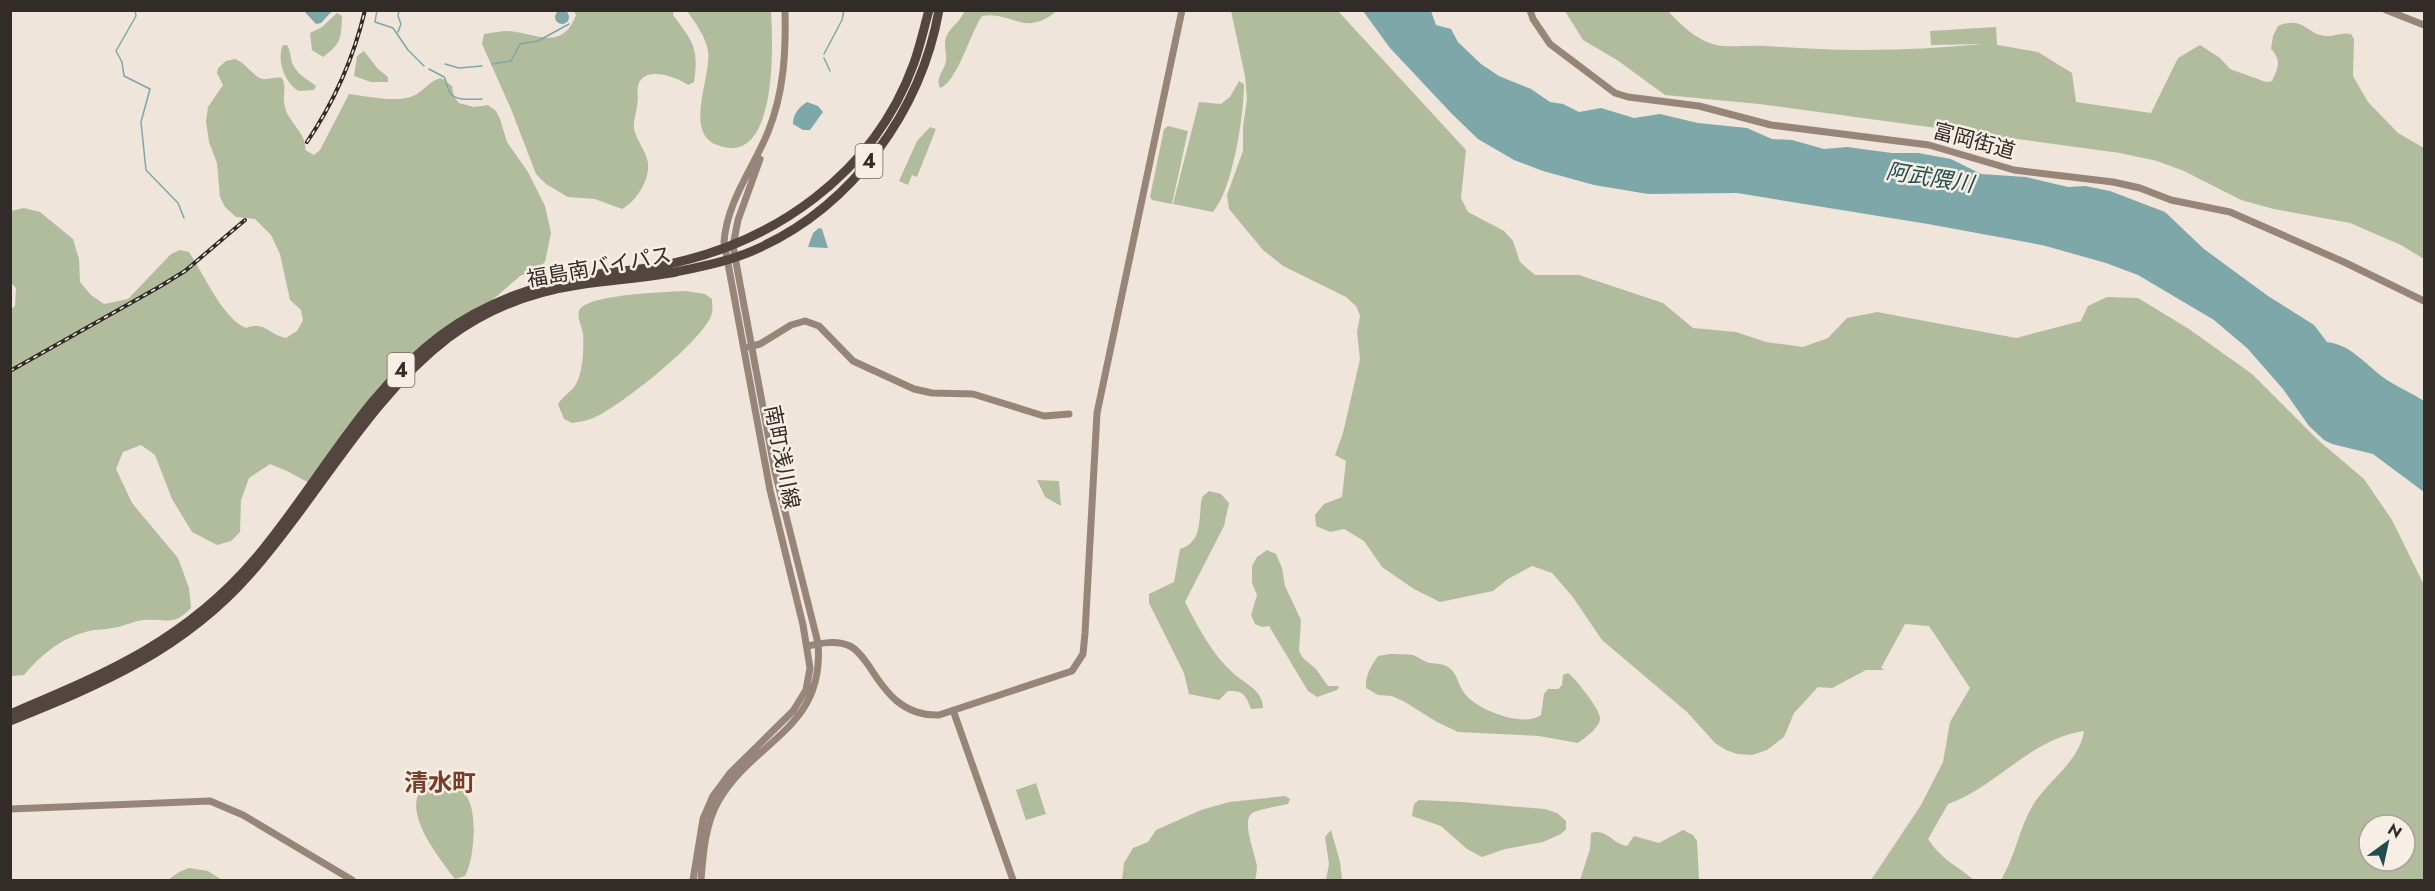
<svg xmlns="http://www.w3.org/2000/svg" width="2435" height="891" font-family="Jost,'Noto Sans JP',sans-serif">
<rect width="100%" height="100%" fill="#efe5db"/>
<path fill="#b1bc9c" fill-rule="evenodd" d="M965,10H1057V11C1023,38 1013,11 982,16C971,31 957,83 940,88C935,77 944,72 946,61C947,52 942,43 948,33C953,25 960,22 965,10Z
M574,11H674L673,15C693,42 699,47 694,82L688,85C677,77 646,66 639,83C636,90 639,99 637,106C636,114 633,122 634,129C637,141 646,151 648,163C650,180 636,202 622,209L595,199L568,197L546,184L536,174L511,109L482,44L484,34C491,33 500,31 508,31C536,33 562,52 576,15Z
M687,11H771C773,44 778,169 717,145C683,133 712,76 708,51C706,37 695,22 687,11Z
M1231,11H1338L1466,150L1461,198L1468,212L1504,231L1513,241L1520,262L1535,275H1579L1663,303L1693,328L1736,332L1766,342L1803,347L1828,338L1847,318L1877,312L2016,338L2081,321L2088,306L2107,297L2138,298L2189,329L2252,374L2318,440L2364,479L2392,520L2424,585V880H2001C2016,856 2020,822 2037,799C2053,777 2080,759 2084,731C2030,739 1998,786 1948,804L1928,839C1940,858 1957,866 1974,880H1871L1921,805L1943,762L1950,722L1970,688L1929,626L1905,624L1881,668L1885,670H1866L1832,688L1818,687L1794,713L1784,737L1767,750L1752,755L1737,754L1726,750L1715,743L1687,712L1602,640L1572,596L1552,573L1532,566L1508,579L1493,591L1440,602L1414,589L1382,567L1364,541L1344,529L1330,532L1316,526L1315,515L1324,504L1342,497L1346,461L1335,455L1343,433L1360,359L1357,332L1360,316L1356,306L1346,297L1283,266L1263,250L1229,209L1227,195L1243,151V127L1247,99L1245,76ZM2369,825H2405V861H2369Z
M1565,11H1668C1681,25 1696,40 1716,45C1732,48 1750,45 1767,46C1838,52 1911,51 1983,44L1931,45L1930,31L1996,27L1997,45L2038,52L2072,73L2076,102L2151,113L2178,58L2200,45L2220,58L2230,69L2266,82L2272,81C2278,68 2282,60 2271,49L2273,36L2278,26C2305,15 2307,36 2327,36C2336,36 2342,32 2351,34L2354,39L2353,76L2368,102L2398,133L2424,148V259L2401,245L2350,223L2274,209L2241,200L2184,171L2157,161L2120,153L1759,104L1665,95L1617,60L1583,40Z
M337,13L342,16C341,38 342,43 323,57L312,50L310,33L322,27Z
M283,45H287C291,51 290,58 293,65C299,76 307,79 316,86L314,90L299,91C285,84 276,59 283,45Z
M364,51L378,69L388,77V82H371L354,76L357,56Z
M235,59C245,63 249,71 258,77C265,82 274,76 282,78C287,88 282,97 285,107C288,122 308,135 305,150L314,155L320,150L349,94C365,96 398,103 413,96C423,92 430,80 441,78L452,86L454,97L459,103L474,107L488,105L496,111L500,119L507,142L528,172L545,206L551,233L545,262L538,268L520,276L497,296L443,335L311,484L287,471L270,464L249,478L241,500L240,532L231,541L217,545L192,532L172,499L155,455L141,445L123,452L116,469L132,503L178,558L189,588L191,608C173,627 167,618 144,620C133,621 123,627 112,628C105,630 96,629 89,631C61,638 42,654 24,675L11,676L10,310L15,306L16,288L11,283V211L24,208L40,212L73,239L79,259L80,282L91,295L104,304L128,299L171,254L180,250L189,252C204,274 222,318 246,328C263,320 270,335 286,338L297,331L303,320L301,310L290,300L280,254L271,235L255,219L236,217L225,207L220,197L217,163L209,142L206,121L208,107L223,85L217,73L218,68L226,61Z
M1239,81L1244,84C1244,114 1233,189 1213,212L1173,204L1199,102L1221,104L1230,97Z
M1168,126L1188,131L1172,204L1152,200L1150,197L1164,129Z
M930,127L936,129L917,177L912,175L908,185L899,181L917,141Z
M686,291L705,294L712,299C712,303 713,309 712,313C707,338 616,410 591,419C585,421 578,422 572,423L564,419L558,404C563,396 572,391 576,384C583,372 584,347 583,334C582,327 577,318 579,311C585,294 668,292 686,291Z
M1037,480L1059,481L1061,506L1045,497Z
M1209,491L1221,494L1229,503L1224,526L1185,602C1198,627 1212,654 1233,673C1245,684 1263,690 1263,708L1251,709C1246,695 1243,690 1228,691L1219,700L1189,694L1184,673L1149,603V594L1174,582L1180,549C1204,542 1198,516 1202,497Z
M1267,550L1276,554L1282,568L1285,586L1301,620L1299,651L1303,658L1316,669L1328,686H1339L1337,690L1317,697L1308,691L1269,626L1262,627L1255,624L1251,615L1257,595L1252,583V566L1257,557Z
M1390,654C1397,654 1406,654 1413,655C1419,657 1424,662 1430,663C1436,664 1442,663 1448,667C1458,673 1458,686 1465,694C1477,710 1524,728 1541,715L1544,694L1548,689H1558L1562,685L1563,675L1568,673C1575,678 1601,710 1600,719C1599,728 1585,738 1578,743L1539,736L1458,732L1437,722L1405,702L1392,696L1378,695L1366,688C1365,676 1371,666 1378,656Z
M448,775C457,782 464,789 469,801C477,818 474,860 465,876L455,879C431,848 385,789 448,775Z
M1036,783L1046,814L1026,820L1016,790Z
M1285,796L1290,799L1288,804C1280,806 1256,809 1251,814C1242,823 1255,854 1257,866C1257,871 1256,876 1255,880H1122L1124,863L1133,848L1148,842L1156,830L1201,810L1229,802Z
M1419,800L1462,802L1545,809L1557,813L1566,821V829L1561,834L1543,842L1505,849L1482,857L1467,849L1441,826L1412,816L1414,804Z
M1331,830L1340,862L1342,880H1326L1329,864L1325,837Z
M1683,830L1693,835L1697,841L1699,880H1580L1590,849L1591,833C1607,828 1612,844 1627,846L1634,836L1659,843Z
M189,868L208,871L222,880H168L179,872Z"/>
<path fill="#7da7a8" d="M555 17a7 7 0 1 1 14 0a7 7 0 1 1-14 0Z
M304,11H332L321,23L316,24Z
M1363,11H1431L1436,25L1451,29L1458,42L1481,64L1499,76L1531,89L1550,102L1563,104L1579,112L1601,108L1634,118L1660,114L1698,123L1747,128L1772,139L1792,140L1824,149L1847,147L1892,153H1918L1951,159L1981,174L2026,177L2068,187L2085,186L2110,191L2165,212L2204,249L2268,296L2314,325L2327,342C2353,345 2366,366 2387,380C2399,388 2412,393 2424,401V492L2373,454L2332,444L2324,440L2309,426L2283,389L2247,348L2214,320L2138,275L2106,263L2042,245L1928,224L1737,193L1648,194L1594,185L1543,171L1514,160L1478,139L1453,115L1390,48Z
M807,102L818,106L823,112L810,130H803L793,124C793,114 799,107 807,102Z
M819,228L822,229L828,248L808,247L813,233Z"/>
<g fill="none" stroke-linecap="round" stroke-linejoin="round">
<path stroke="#7da7a8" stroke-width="1.5" d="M135,10L136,16L116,51L122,62L124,76L150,89L141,122L146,170L178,203L184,218
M377,10L375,22L393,28L408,50L424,66
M398,32L401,24L398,16L399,10
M824,54L842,20L844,10
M824,58L830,71
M445,64L459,68L482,66
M492,64L511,61L520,44L538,41L569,24
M429,69L444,77C447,82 447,87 449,91C453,102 473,99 482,99"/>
<path stroke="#98857a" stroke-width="7" d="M1530,10L1533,19L1550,44L1615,93L1628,97L1699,106L1771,125L1929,145L2014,170L2113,182L2140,188L2171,200L2230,212L2344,262L2424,301
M2386,10L2424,25
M749,347L760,344L791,325L805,321L819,326L853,361L914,389L932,393L973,394L1044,416L1069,414
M808,646C821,643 837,640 850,646C858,650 864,659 869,666C886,693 903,716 939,715L1072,671L1083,654L1085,633L1097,413L1182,10
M953,710L1013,880
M10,809L210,801L243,815L352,880
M693,880L703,819L713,796L730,773L793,711L806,690L810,668L803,625L770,490L724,242C727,201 753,169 768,132C784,92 786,53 785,10
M701,880C703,854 705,824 719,800C755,739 825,729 818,643L775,472L733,246L738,220L760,159"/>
<path stroke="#53453f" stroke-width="9" d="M10,714C107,673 185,641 255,559C318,485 362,394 441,335C489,300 541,283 599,274C619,271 639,270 659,266C773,245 874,174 914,63C920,46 924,28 929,10
M10,721C102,684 183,650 250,574C318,498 366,401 448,338C487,309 531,292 578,285C611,280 644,278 676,272C704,266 734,260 759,248C853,205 921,111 939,10"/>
<g stroke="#332b27" stroke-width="4">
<path id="rail" d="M307,142C334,102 354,57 365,10
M10,371L159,287L185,271L245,220"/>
</g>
<use href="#rail" stroke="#f7efe6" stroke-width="1.5" stroke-dasharray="4.5" stroke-linecap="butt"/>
</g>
<g text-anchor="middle" stroke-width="5" stroke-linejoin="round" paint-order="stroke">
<g fill="#f7efe6" stroke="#6e6660" stroke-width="1.5">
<rect x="855.5" y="144" width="27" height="34" rx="4.5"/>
<rect x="387.5" y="353" width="27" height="34" rx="4.5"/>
</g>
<g font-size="20" font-weight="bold" fill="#332b27">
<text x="869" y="168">4</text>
<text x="401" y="377">4</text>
</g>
<g font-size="21" fill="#332b27" stroke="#f7efe6">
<text transform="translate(1974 141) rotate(15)" y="7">富岡街道</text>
<text transform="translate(599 267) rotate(-10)" y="7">福島南バイパス</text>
<text transform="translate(782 457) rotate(79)" y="7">南町浅川線</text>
</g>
<g font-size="22" font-style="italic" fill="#214d50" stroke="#f7efe6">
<text transform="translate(1930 177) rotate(9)" y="8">阿武隈川</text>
</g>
<g font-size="24" font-weight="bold" fill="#793c29" stroke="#f7efe6">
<text x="440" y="791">清水町</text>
</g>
</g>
<rect width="2435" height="891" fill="none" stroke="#332b27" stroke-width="24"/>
<g transform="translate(2387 843) rotate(33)"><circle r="28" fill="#f7efe6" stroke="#a9a19a" stroke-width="1.5"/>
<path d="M0-4.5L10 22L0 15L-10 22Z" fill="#214d50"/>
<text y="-9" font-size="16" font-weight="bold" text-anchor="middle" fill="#332b27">N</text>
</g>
</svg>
